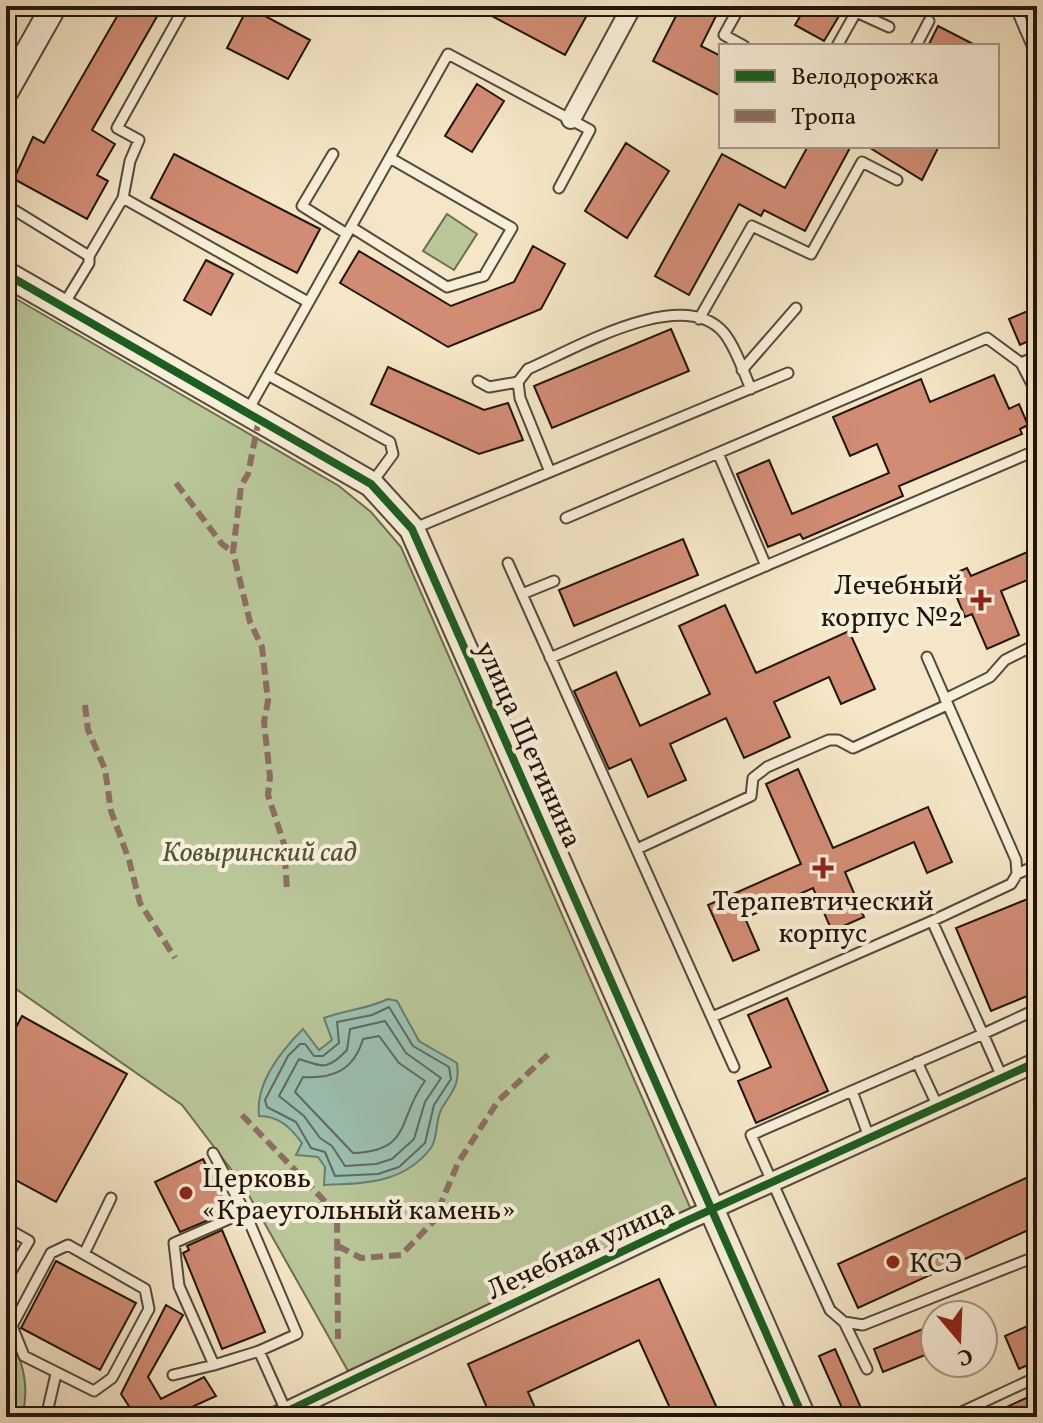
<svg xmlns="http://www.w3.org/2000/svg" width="1043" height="1423" font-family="Vollkorn,serif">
<rect width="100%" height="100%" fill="#f4e6c6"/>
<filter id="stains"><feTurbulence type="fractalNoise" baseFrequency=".0025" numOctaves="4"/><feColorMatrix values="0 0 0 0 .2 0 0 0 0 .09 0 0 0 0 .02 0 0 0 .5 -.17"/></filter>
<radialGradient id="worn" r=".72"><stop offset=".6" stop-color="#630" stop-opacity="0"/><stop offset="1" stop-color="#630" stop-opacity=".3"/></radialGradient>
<path fill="#b8c698" stroke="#6c6e52" stroke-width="2" d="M447,214L477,234L454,270L423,251Z
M6,293L339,486L371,512L401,547L693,1214L348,1371L243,1185L182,1105L6,982Z
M6,1332C23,1358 30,1387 22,1417H6Z"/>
<path fill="#9cc0b0" stroke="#6a7c6e" stroke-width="2" d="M388,999L397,1001L419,1041L457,1063C460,1085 453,1090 442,1108C435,1119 438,1139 431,1148C403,1184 365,1183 324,1185L325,1167L318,1157L296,1155L302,1143C290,1127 279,1116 259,1116C255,1084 281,1051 303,1029L319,1050L332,1040L324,1018C346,1010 367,1009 388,999Z"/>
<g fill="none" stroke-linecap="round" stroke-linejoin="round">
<path stroke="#5e6a5e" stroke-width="2" d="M389,1007L413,1046L449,1067L451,1079L434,1105L425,1143L399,1167L378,1174L335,1176L325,1152L311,1148L296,1122L267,1107L265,1100L288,1056L300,1044H305L314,1056H323L339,1043L337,1022L372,1015Z
M385,1021L406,1053L441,1078L425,1102L414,1139L392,1159L376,1164L345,1166L332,1146L320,1138L304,1116L279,1096L299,1059C322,1066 326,1072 347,1050L350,1029Z
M379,1036L399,1063L425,1081C397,1118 413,1151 353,1153L295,1092L303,1077C333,1079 354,1070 363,1039Z"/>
</g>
<path fill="#d28c74" stroke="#20150b" stroke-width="2" d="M123,6H163L92,130L115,144L97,175L108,181L87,219L14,179L33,137L44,143Z
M473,6H592L565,55Z
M681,6H721L701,46L721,56V96L653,61Z
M806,6H845L824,41L795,25Z
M248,7L310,40L288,79L227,48Z
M938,26L977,46H928Z
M477,84L504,101L472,152L445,136Z
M626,143L669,171L627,238L585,211Z
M808,146H851L805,231L764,210L761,216L739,204L689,295L655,276L722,154L785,188Z
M867,146H939L922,180Z
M174,154L320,229L297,273L151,198Z
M533,246L565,264L541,309L448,347L340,283L359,251L451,306L514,282Z
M206,260L233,274L211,315L184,300Z
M1037,307V337L1020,345L1009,319Z
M671,329L689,371L552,428L534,386Z
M388,367L484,410L508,403L523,440L479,454L371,404Z
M994,375L1009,409L1019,404L1028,425L1020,429L1022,434L899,486L903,496L803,539L800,534L768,547L737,474L769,460L792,514L889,473L877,444L850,456L833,417L921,379L930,402Z
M683,539L698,575L574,626L559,590Z
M1037,548V576L1001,591L1019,635L987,649L972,614L965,617L948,576L967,568L971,576Z
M725,605L756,673L849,631L875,689L841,704L829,677L774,702L790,737L744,758L726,718L670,744L686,780L648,797L631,759L609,769L574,691L616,672L640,726L710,694L679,626Z
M798,769L833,848L928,807L952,862L927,873L914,842L845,872L864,917L832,931L813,888L745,918L759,950L733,961L708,905L801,864L766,784Z
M1030,898L1037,915V992L991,1011L956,928Z
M787,998L828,1091L756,1123L738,1081L771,1067L748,1015Z
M22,1016L127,1074L56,1202L6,1175V1046Z
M203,1159L227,1207L214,1213L216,1217L180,1232L155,1182Z
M1037,1173V1226L858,1308L838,1264Z
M222,1230L265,1332L222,1349L183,1253L189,1250L187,1246Z
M56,1261L136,1303L100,1370L21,1328Z
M659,1279L721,1417H674L639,1340L528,1392L539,1417H491L468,1364Z
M166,1305L183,1315L148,1377L161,1399L204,1377L216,1396L170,1417H136L121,1394Z
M935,1324V1351L883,1372L874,1349Z
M1032,1324L1037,1335V1361L1019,1369L1005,1336Z
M835,1349L865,1417H846L819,1356Z
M1037,1393V1417H985Z"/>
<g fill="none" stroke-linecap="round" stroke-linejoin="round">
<g stroke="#55493a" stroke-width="13">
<path id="service" d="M740,6L724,35L744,46
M1015,6L1037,57
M983,10L993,6
M1025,30L1037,25
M837,46L856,12L889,27
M916,46L929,21
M333,154L302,206L347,234
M123,198L308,302
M6,205L89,256V263L64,304
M351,227L447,287L484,276L512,228L390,158
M89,256L123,198L130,161L139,140L117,128L185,6
M699,319L752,226L811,254L862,162L897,180
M1021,363L1037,356
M742,370L796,308
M268,375L390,442L393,454L371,484
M478,381L489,387L518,382
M247,412L448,54L590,130L559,188
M718,453L987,338L1021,363L1037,394
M550,472L520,398L518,382L528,369C573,350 683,284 724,333C736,348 743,371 751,389
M566,518L718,453L766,566
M415,528L788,373
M508,563L734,1067
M522,594L554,581
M927,657L1016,860L1017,874L1011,884L932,921L983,1034L751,1135L830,1310L844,1322L863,1325L1037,1256
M550,658L1037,450
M945,699L990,677L1005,660L1037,644
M637,849L751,796L753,778L767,767L829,740H838L853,748L947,705
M1017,874L1037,865
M712,1017L932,921
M917,1062L938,1107
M1002,1077L983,1034L1037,1009
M852,1091L869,1137
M213,1153L245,1212L297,1334L259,1351L286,1411
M245,1212L174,1243L179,1286L214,1365L259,1351
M6,1228L29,1241L6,1280
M68,1245L145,1289L149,1309L112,1378L94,1391L24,1356L12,1326L51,1253Z
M84,1254L111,1198
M844,1322L867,1369
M173,1375L214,1365
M46,1417L56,1374
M951,1417L1037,1377"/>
</g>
<g stroke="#55493a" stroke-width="22">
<path id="minor" d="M571,119L632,6
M275,1417L686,1221L1037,1062"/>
</g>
<g stroke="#55493a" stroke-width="28">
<path id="tertiary" d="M6,91L54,6
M6,274L371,484L412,529L803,1417"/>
</g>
<use href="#service" stroke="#f8efda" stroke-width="9"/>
<use href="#minor" stroke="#f8efda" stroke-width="18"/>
<use href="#tertiary" stroke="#f8efda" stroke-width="24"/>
<path stroke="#8d6e63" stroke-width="6" stroke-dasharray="12 6" stroke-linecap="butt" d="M259,419L248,474L241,486L233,552L250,622L262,647L268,701L264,722L270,777L268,795L284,844L287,890
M176,483L222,544L233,552
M85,705L88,730L105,769L111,811L129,860L140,903L175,958
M242,1115L337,1214L338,1339
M338,1246L361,1258L401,1255L433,1222L458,1163L498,1101L552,1051"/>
<g stroke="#f8efda" stroke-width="13">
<path id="cycleway" d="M6,274L371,484L412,529L803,1417
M275,1417L686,1221L1037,1062"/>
</g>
<use href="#cycleway" stroke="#1b5e20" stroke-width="8"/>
</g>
<g fill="#8f2418" stroke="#f8efda" stroke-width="3">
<path d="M977 588h8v8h8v8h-8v8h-8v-8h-8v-8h8z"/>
<path d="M819 856h8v8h8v8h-8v8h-8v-8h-8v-8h8z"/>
<circle cx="186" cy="1193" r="8"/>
<circle cx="893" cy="1262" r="8"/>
</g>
<g text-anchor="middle" stroke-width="8" stroke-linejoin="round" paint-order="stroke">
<g font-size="28" fill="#20150b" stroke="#f8efda" text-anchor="start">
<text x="963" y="594" text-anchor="end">Лечебный<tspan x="963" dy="32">корпус №2</tspan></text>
<text x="823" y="910" text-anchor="middle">Терапевтический<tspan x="823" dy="32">корпус</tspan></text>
<text x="202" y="1187">Церковь<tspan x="202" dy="32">«Краеугольный камень»</tspan></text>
<text x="909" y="1272">КСЭ</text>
</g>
<g font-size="28" fill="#20150b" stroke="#f8efda">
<text transform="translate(530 744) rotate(66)" y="10">улица Щетинина</text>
<text transform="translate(580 1248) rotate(-25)" y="10">Лечебная улица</text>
</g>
<g font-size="28" font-style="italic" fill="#55533c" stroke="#f8efda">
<text x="259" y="861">Ковыринский сад</text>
</g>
</g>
<rect width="1043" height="1423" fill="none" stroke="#f4e6c6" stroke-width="32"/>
<rect x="8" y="8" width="1027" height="1407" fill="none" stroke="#20150b" stroke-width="4"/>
<rect x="16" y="16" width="1011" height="1391" fill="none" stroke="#20150b" stroke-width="2"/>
<rect x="719" y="44" width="280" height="104" fill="#f8efda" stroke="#a29887" stroke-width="2"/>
<rect x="735" y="70" width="40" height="12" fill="#1b5e20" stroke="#a29887" stroke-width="2"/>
<text x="791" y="84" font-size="24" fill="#20150b">Велодорожка</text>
<rect x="735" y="110" width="40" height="12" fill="#8d6e63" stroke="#a29887" stroke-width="2"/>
<text x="791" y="124" font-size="24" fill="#20150b">Тропа</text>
<g transform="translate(959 1339) rotate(161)"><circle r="38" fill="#f8efda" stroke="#a29887" stroke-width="2"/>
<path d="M0-6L14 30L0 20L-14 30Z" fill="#8f2418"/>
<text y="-12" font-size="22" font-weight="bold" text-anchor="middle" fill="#20150b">С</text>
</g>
<rect width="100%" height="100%" filter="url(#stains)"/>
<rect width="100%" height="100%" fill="url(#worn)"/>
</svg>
